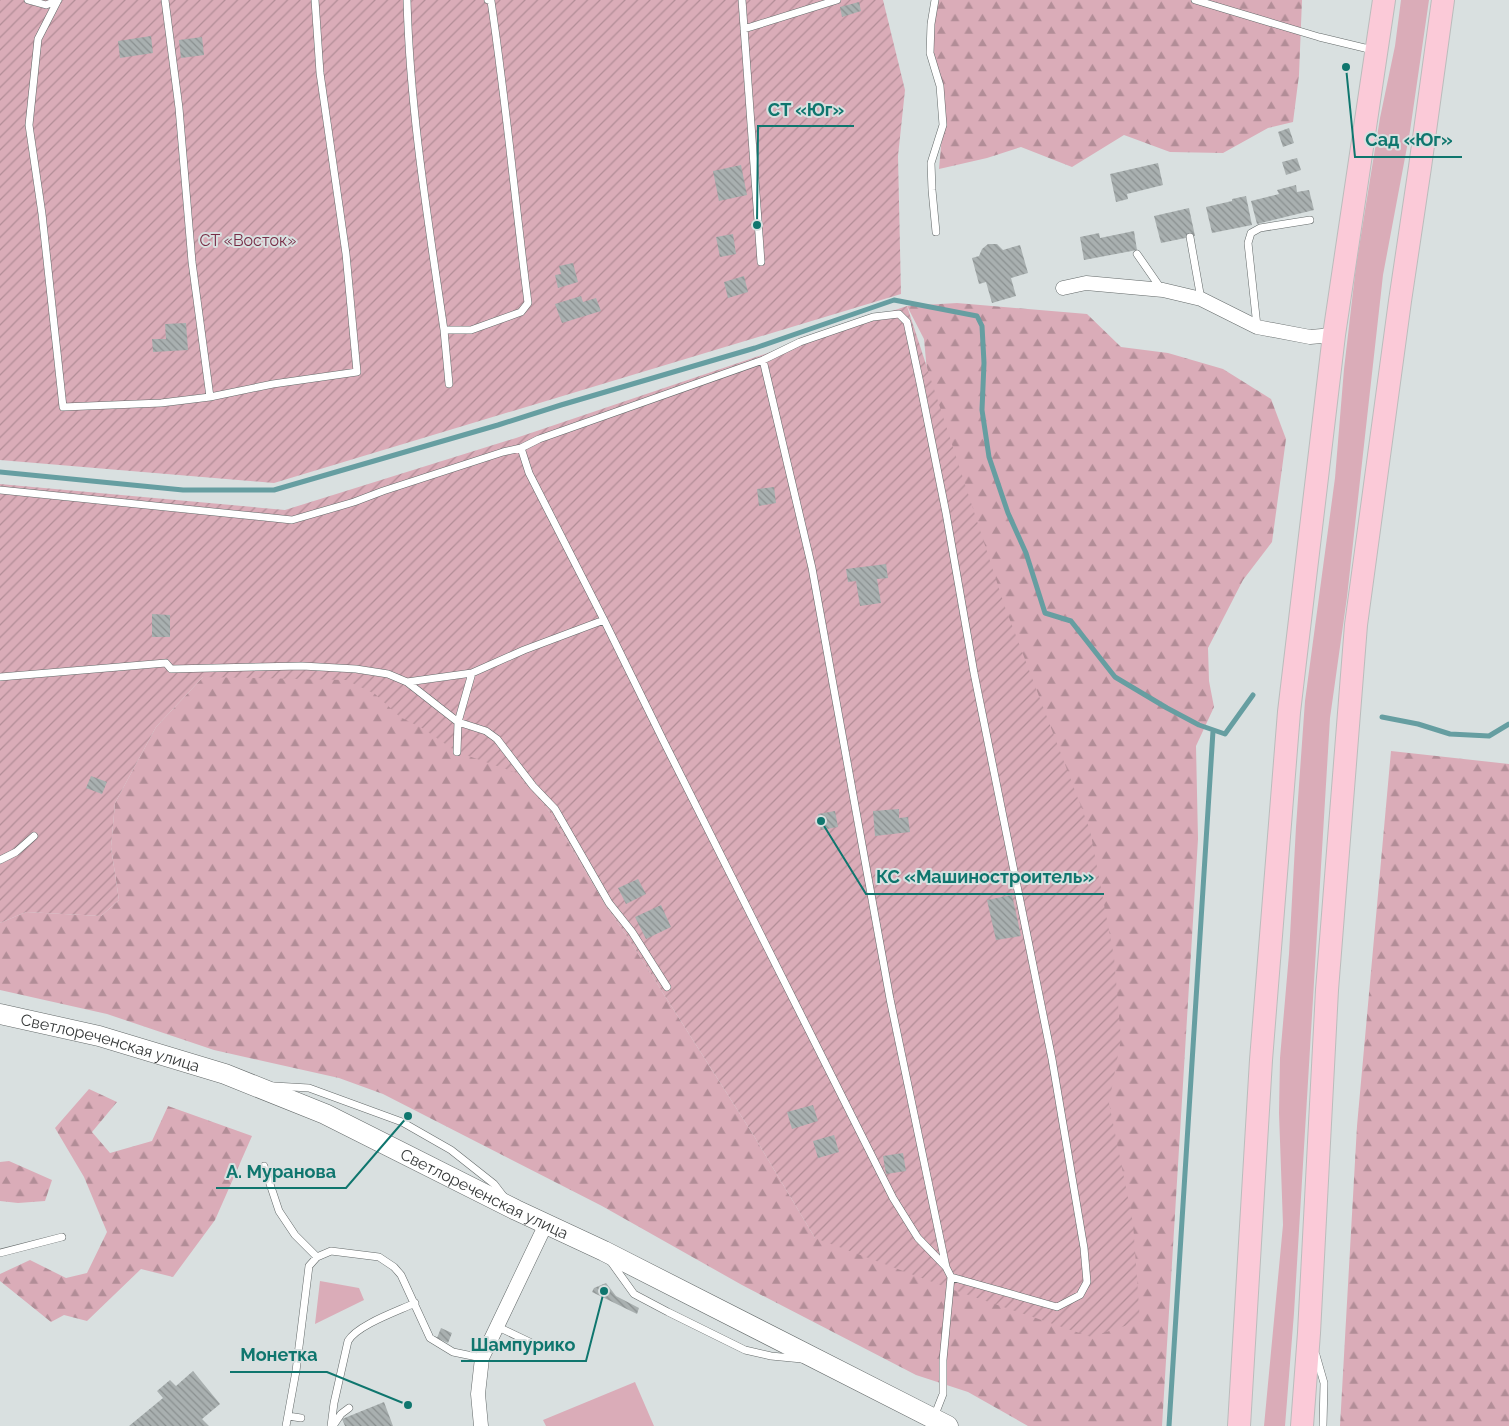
<svg xmlns="http://www.w3.org/2000/svg" width="1509" height="1426" font-family="Raleway,sans-serif">
<defs>
<pattern id="forest-firs" width="22" height="20" patternUnits="userSpaceOnUse" patternTransform="scale(1.25)"><rect width="22" height="20" fill="#daacb8"/><path d="M5 1l3.5 6h-7zM16 11l3.5 6h-7z" fill="#b28d97"/></pattern>
<pattern id="garden-furrows" width="10" height="10" patternUnits="userSpaceOnUse" patternTransform="scale(1.25)"><rect width="10" height="10" fill="#daacb8"/><path d="M-1 1l2-2M0 10L10 0M9 11l2-2" fill="none" stroke="#b28d97"/></pattern>
<pattern id="building-back-hatch" width="6" height="6" patternUnits="userSpaceOnUse" patternTransform="scale(1.25)"><rect width="6" height="6" fill="#a9b0b0"/><path d="M-1 5l2 2M0 0l6 6M5-1l2 2" fill="none" stroke="#8a9090"/></pattern>
</defs>
<rect width="100%" height="100%" fill="#d9e0e0"/>
<path fill="#daacb8" d="M1401,0H1429L1410,131L1383,275L1347,597L1330,718L1294,1313L1285,1426H1264L1283,1225L1279,1113L1280,1058L1289,954L1296,827L1305,701L1335,478L1344,369L1356,266L1380,118L1395,46Z
M320,1281L359,1288L364,1300L315,1324Z
M635,1382L654,1426H546L543,1420Z"/>
<path fill="url(#forest-firs)" d="M937,0H1302L1299,75L1293,122L1268,128L1223,153L1170,152L1124,135L1072,167L1021,147L987,158L939,169L945,101L930,53Z
M957,303L1087,314L1121,347L1168,353L1223,369L1271,399L1286,439L1272,542L1243,580L1208,648L1209,681L1214,707L1196,746L1198,839L1162,1426H1028L968,1392L916,1375L742,1285L602,1206L383,1094L339,1078L214,1050L107,1014L0,990V923L26,912L101,916L119,900L111,847L115,803L156,727L203,677L408,633L549,811L607,907L628,938L754,1136L815,1238L932,426L924,339L907,306Z
M1391,751L1509,764V1426H1340L1357,1126Z
M89,1089L117,1102L92,1132L110,1153L152,1141L168,1106L252,1136L215,1220L173,1277L141,1269L87,1321L64,1315L51,1322L0,1281V1274L30,1260L66,1278L87,1273L107,1232L84,1177L55,1128Z
M9,1161L52,1180L45,1201L18,1203L0,1201V1162Z"/>
<path fill="url(#garden-furrows)" d="M0,0H883L905,90L898,156L901,294L274,483L0,460Z
M907,306L1005,607L1090,830L1114,957L1121,1039L1109,1103L1133,1223L1140,1321L1091,1337L951,1289L815,1238L754,1136L628,938L607,907L549,811L517,773L457,752L422,728L400,717L375,694L346,680L203,677L156,727L115,803L111,847L119,900L101,916L26,912L0,923V484L285,510L516,438Z"/>
<g fill="none" stroke-linecap="round" stroke-linejoin="round">
<path stroke="#669ea1" stroke-width="5" d="M0,472L183,490H274L498,425L561,405L755,348L894,300L977,316L982,326L984,363L982,410L989,457L1008,513L1026,553L1045,613L1071,621L1115,677L1167,708L1199,725L1225,734L1253,695
M1382,717L1418,724L1450,734L1489,736L1509,724
M1169,1426L1213,731"/>
</g>
<path fill="url(#building-back-hatch)" d="M859,2L861,11L842,17L840,7Z
M151,36L153,53L120,58L118,41Z
M202,37L204,55L181,58L179,40Z
M1289,128L1294,143L1283,147L1278,132Z
M1297,158L1301,170L1286,175L1282,162Z
M1158,163L1163,185L1127,194L1128,199L1116,202L1110,174Z
M741,165L747,195L719,201L713,171Z
M1296,185L1297,192L1309,190L1314,210L1257,224L1251,201L1279,194L1277,190Z
M1246,196L1252,225L1212,233L1206,207L1232,201V199Z
M1189,208L1195,236L1161,243L1154,216Z
M1134,231L1137,250L1084,260L1080,237L1099,233L1100,238Z
M733,234L736,254L720,257L716,237Z
M988,244H997L1003,250L1020,245L1028,273L1011,278L1016,296L992,303L986,282L979,284L972,258L979,256L982,249Z
M573,263L578,282L558,288L555,275L561,274L559,266Z
M744,276L748,292L728,298L724,282Z
M581,296L583,302L596,298L601,311L562,323L555,304Z
M186,323L188,350L153,352L152,339H166L165,324Z
M774,487L776,503L759,506L757,489Z
M886,564L888,578L877,579L881,603L860,606L856,581L848,582L846,569Z
M152,614L170,615V637H152Z
M91,776L107,782L102,794L86,788Z
M899,809V818L908,817L910,832L875,836L873,811Z
M835,811L838,827L821,830L818,814Z
M638,879L646,894L626,904L618,888Z
M1012,895L1021,936L996,940L987,900Z
M661,905L671,927L646,939L635,917Z
M813,1105L818,1121L792,1129L787,1112Z
M834,1135L839,1152L818,1158L813,1141Z
M903,1153L906,1171L886,1174L883,1156Z
M606,1283L616,1296L639,1308L637,1314L592,1292L594,1288Z
M441,1328L452,1333L448,1343L437,1338Z
M193,1371L220,1404L202,1419L209,1426H129L163,1398L157,1391L170,1380L176,1386Z
M384,1402L393,1426H345L342,1419Z"/>
<g fill="none" stroke-linecap="round" stroke-linejoin="round">
<g stroke="#636969" stroke-width="8">
<path id="lane" d="M28,0L46,5L58,0
M58,0L38,39L29,125L42,214L63,407L161,403L210,397L273,384L357,372L346,254L320,73L315,0
M165,0L179,108L192,262L210,397
M407,0C410,111 428,220 444,330
M742,0L761,262
M935,0L931,24L930,53L940,86L943,125L931,163L932,190L936,232
M1195,0L1319,37L1373,50
M744,29L837,0
M1190,237L1201,299
M1137,254L1162,290
M1257,326L1248,243L1251,233L1260,228L1310,220
M449,384L444,330H471L521,312L528,303C515,202 506,101 491,1L488,0
M0,490L292,520L354,502L383,491L503,452L521,448
M604,620L529,473L521,448L539,439L763,360L800,342L873,317L899,314L907,322L920,383L946,513L974,673L1052,1059L1084,1248L1087,1282L1080,1295L1057,1307L951,1277L946,1267L890,999L812,568L763,360
M0,677L166,663L171,669L302,666L356,669L388,674L407,682L472,673L524,650L604,620L663,740L893,1198L918,1238L946,1267
M407,682L458,722L486,731L497,739L533,786L555,809L609,903L632,932L667,987
M457,752L458,722L472,673
M0,860L16,852L34,836
M274,1086L309,1088L402,1122L451,1150L494,1184L504,1197
M264,1166L279,1211L295,1235L317,1257
M0,1253L62,1237
M611,1262L634,1294L668,1312L745,1350L771,1356L802,1359
M496,1326L538,1346
M1316,1355L1324,1383L1323,1426
M288,1416L301,1418
M934,1417L943,1394V1360L951,1277
M286,1426L296,1371L309,1266L317,1257L331,1251L379,1257L394,1267L401,1275L430,1338L453,1352L482,1358
M331,1426L334,1403L348,1341C357,1325 398,1311 415,1303
M333,1426L341,1414L349,1408"/>
</g>
<g stroke="#636969" stroke-width="15">
<path id="street" d="M1063,288L1086,283L1163,290L1201,299L1257,327L1310,337L1334,335
M481,1426L478,1394L482,1358L546,1224"/>
</g>
<g stroke="#636969" stroke-width="21">
<g id="secondary">
<path id="s1" d="M0,1014L99,1036L225,1074L325,1114L516,1210L604,1251L948,1426"/>
</g>
</g>
<g stroke="#bbbcbc" stroke-width="24">
<path id="primary" d="M1239,1426L1261,1060L1289,712L1334,335L1384,0
M1302,1426L1309,1333L1327,990L1356,625L1400,301L1420,167L1443,0"/>
</g>
<use href="#lane" stroke="#fff" stroke-width="7"/>
<use href="#street" stroke="#fff" stroke-width="14"/>
<use href="#secondary" stroke="#fff" stroke-width="20"/>
<use href="#primary" stroke="#fbcad8" stroke-width="22"/>
</g>
<g text-anchor="middle" stroke-width="4" stroke-linejoin="round" paint-order="stroke">
<g font-size="16" fill="#782d47" stroke="#d9e0e0">
<text x="248" y="246">СТ «Восток»</text>
</g>
<g font-size="16" fill="#363939" stroke="#d9e0e0">
<text dy="6" stroke="none"><textPath href="#s1" startOffset="114">Светлореченская улица</textPath></text>
<text dy="6" stroke="none"><textPath href="#s1" startOffset="519">Светлореченская улица</textPath></text>
</g>
</g>
<path fill="none" stroke="#0f766e" stroke-width="2" d="M757 225L758 126H854M1346 67L1355 157H1462M821 821L866 894H1104M408 1116L346 1188H216M604 1291L586 1361H461M408 1405L327 1372H230"/>
<g fill="#0f766e" stroke="#d9e0e0" stroke-width="2">
<circle cx="757" cy="225" r="5"/>
<circle cx="1346" cy="67" r="5"/>
<circle cx="821" cy="821" r="5"/>
<circle cx="408" cy="1116" r="5"/>
<circle cx="604" cy="1291" r="5"/>
<circle cx="408" cy="1405" r="5"/>
</g>
<g font-size="18" text-anchor="middle" font-weight="bold" fill="#0f766e" stroke="#d9e0e0" stroke-width="4" stroke-linejoin="round" paint-order="stroke">
<text x="806" y="116">СТ «Юг»</text>
<text x="1409" y="146">Сад «Юг»</text>
<text x="985" y="883">КС «Машиностроитель»</text>
<text x="281" y="1178">А. Муранова</text>
<text x="523" y="1351">Шампурико</text>
<text x="279" y="1361">Монетка</text>
</g>
</svg>
